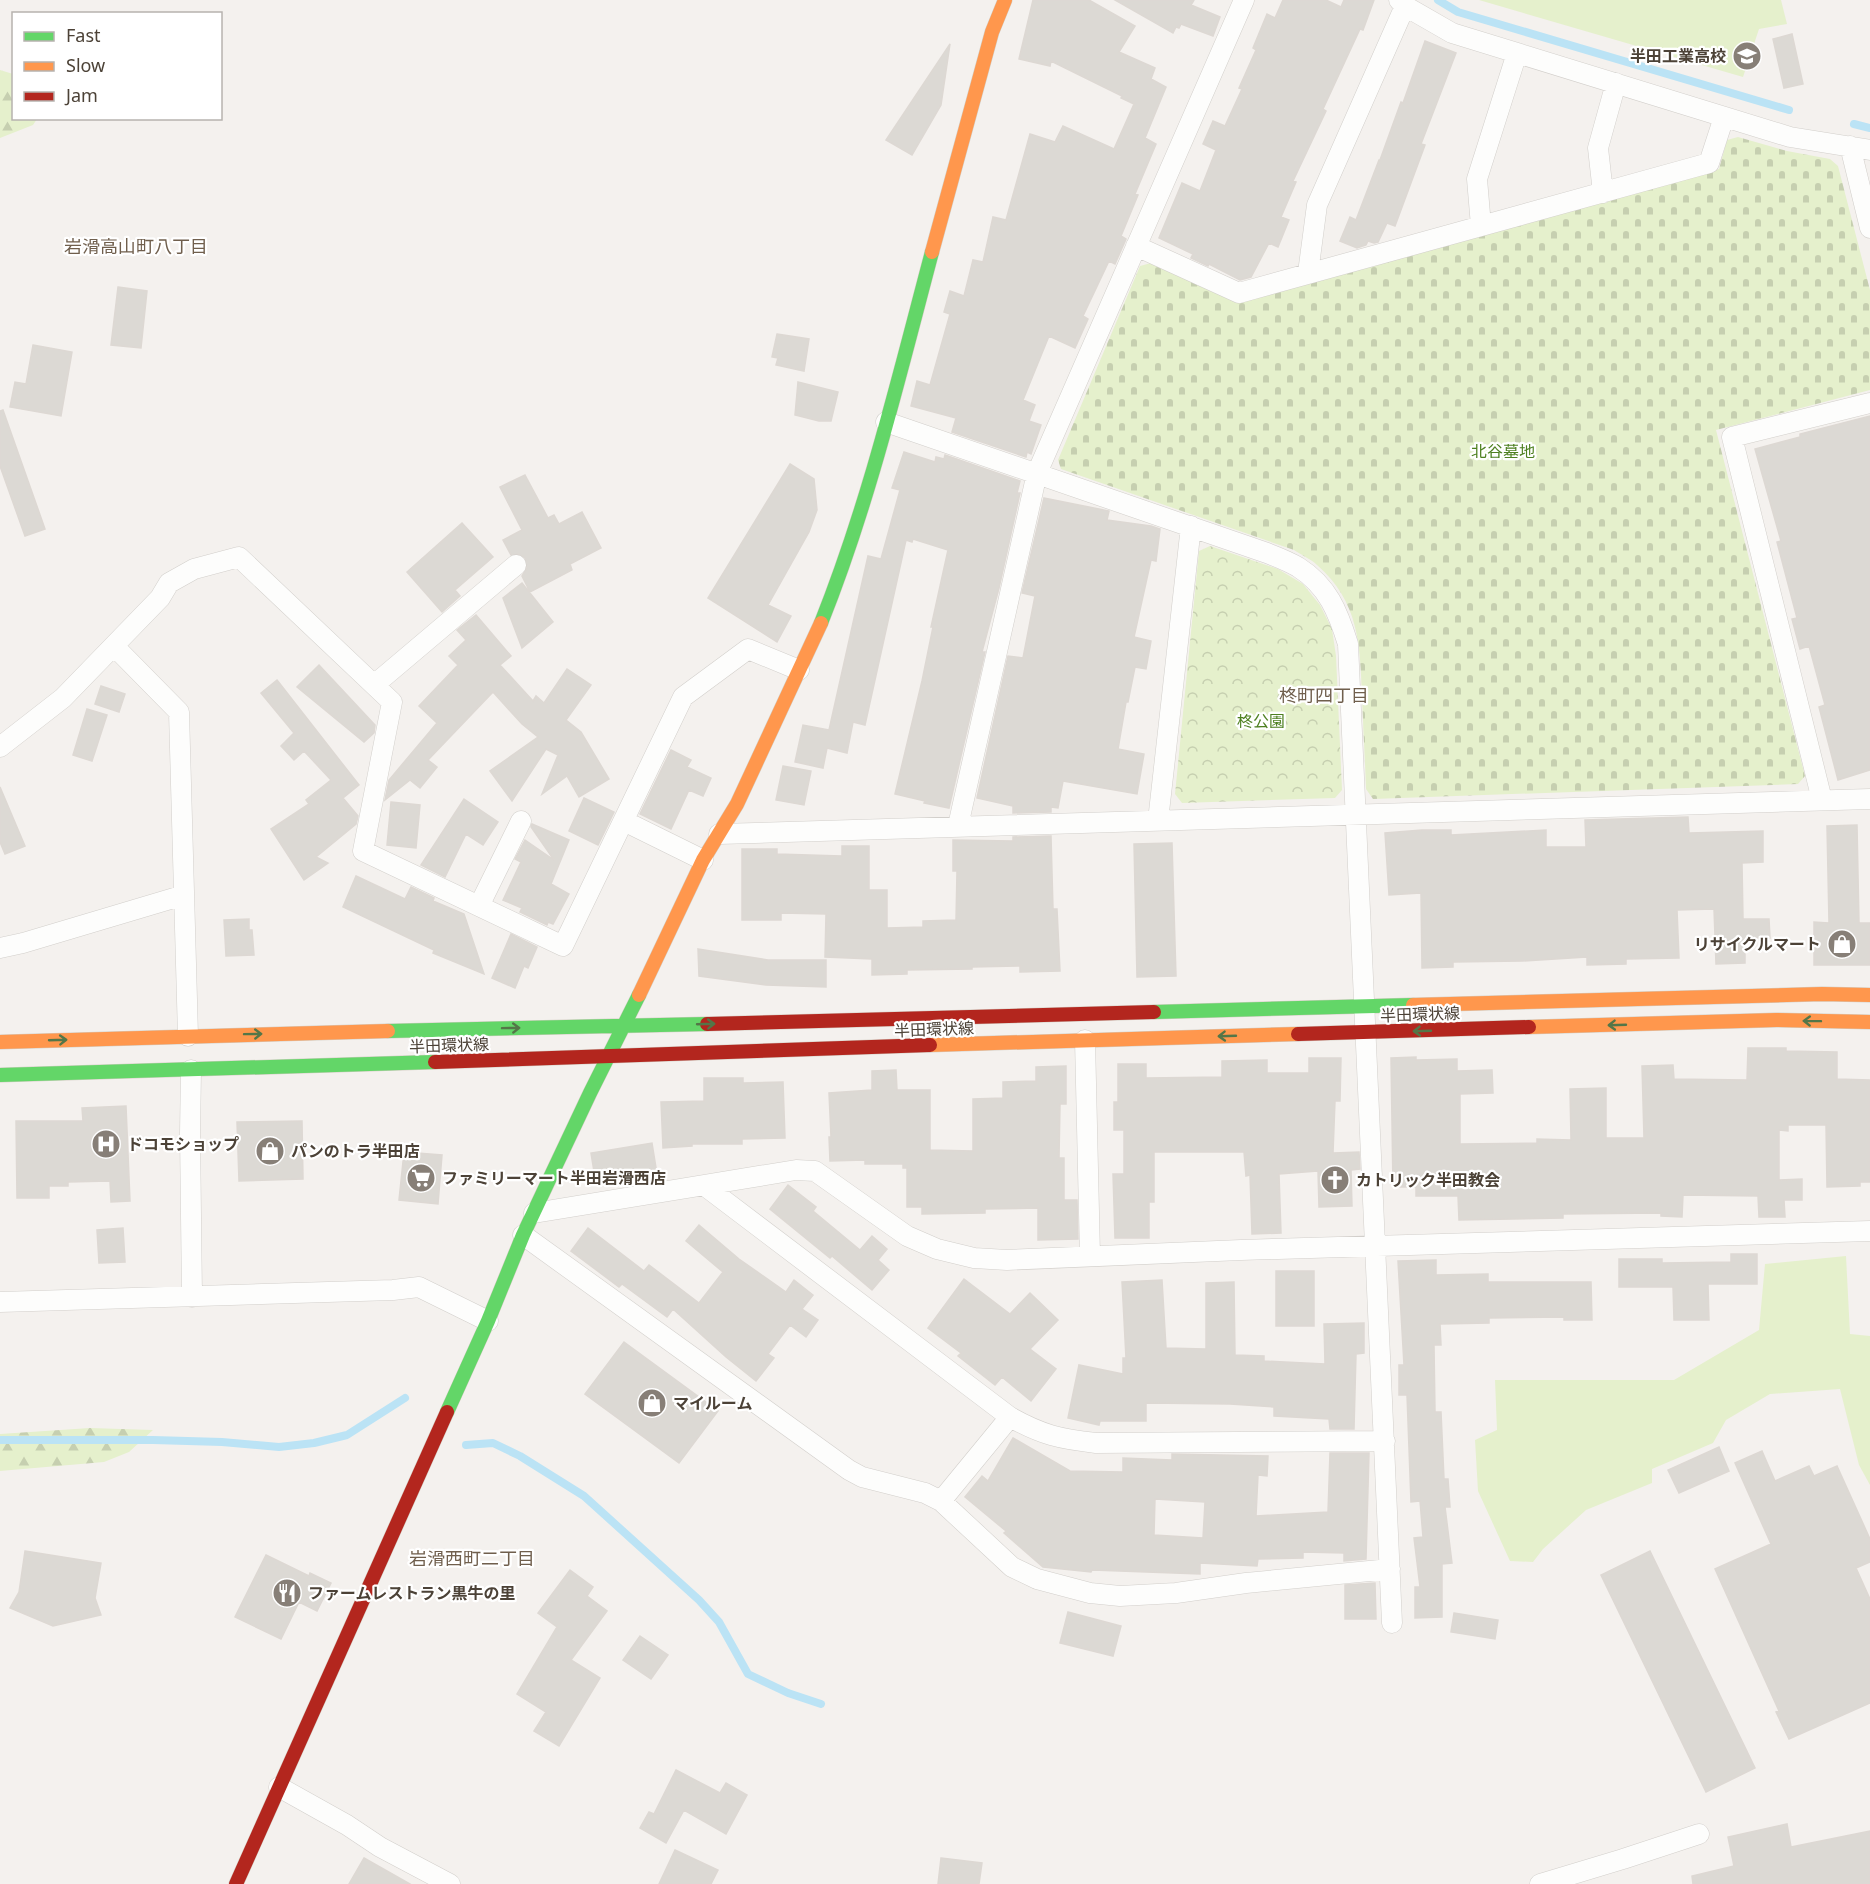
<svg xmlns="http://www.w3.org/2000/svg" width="1870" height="1884" font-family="'Noto Sans','Noto Sans JP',sans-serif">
<defs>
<pattern id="forest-firs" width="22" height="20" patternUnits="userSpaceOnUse" patternTransform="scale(1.5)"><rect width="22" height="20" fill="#e5f0cc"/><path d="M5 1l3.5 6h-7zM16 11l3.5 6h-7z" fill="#c6cfb0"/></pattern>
<pattern id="cemetery-stones" width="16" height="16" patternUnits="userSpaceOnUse" patternTransform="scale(1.5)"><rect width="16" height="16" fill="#e5f0cc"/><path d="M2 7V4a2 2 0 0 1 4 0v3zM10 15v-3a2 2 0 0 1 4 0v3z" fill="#c6cfb0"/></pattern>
<pattern id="park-crowns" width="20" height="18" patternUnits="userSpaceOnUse" patternTransform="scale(1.5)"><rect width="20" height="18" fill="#e5f0cc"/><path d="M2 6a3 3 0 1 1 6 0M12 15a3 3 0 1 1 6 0" fill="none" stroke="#c6cfb0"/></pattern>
</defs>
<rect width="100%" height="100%" fill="#f4f1ee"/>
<path fill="#e5f0cc" d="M1479,0H1781L1787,24L1759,29L1743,77Z
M1846,1256L1850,1334L1870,1336V1485L1859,1465L1840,1389L1770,1394L1726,1420L1713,1443L1652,1469V1483L1586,1510L1543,1549L1533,1562L1510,1561L1478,1491L1475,1440L1497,1430L1495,1380H1674L1759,1330L1765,1264Z"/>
<path fill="url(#forest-firs)" d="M0,70L13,74L14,118L37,119L33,125L0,138Z
M90,1428L153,1430L129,1452L104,1462L0,1471V1434Z"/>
<path fill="url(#cemetery-stones)" d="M1738,137L1787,151L1830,159L1838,166L1870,290V390L1716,430L1805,776L1798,784L1373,799L1366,789C1365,758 1363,727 1362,696C1360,644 1359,602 1317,565C1311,559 1301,555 1294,550L1061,469L1058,460L1140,266L1151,263L1237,301L1719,169L1727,140Z"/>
<path fill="url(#park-crowns)" d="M1210,546L1278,569L1303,584L1320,605L1332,629L1336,656L1342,790L1335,798L1182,803L1175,794L1199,551Z"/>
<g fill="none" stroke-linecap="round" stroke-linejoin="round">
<path stroke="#bbe3f5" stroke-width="8" d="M1438,0L1458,12L1789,110
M1854,124L1870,128
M0,1440H153L222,1442L279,1447L314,1443L347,1435L405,1398
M466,1445L493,1443L520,1456L584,1496L699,1600L719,1622L748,1674L788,1693L821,1704"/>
</g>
<path fill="#dcd9d4" stroke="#ddd8d3" stroke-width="1.5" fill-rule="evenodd" d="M1033,0H1089L1135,26L1119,52L1155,68L1151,79L1166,87L1145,138L1156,144L1135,194L1138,195L1121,236L1126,239L1115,264L1109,261L1083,316L1088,319L1075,348L1049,336L1023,400L1035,405L1029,421L1041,425L1031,454L1027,452L1026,457L952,432L956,418L911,406L917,381L930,385L950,314L944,312L950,291L964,296L973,260L983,262L993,217L1006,220L1030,134L1055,142L1063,126L1114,149L1134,104L1121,98L1122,96L1051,61L1050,66L1019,59Z
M1115,0H1194L1191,5L1220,17L1213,36L1181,24L1179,28L1176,27L1173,33Z
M1283,0H1326L1341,7L1344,0H1374L1363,30L1360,29L1323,109L1326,111L1293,181L1296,182L1281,217L1289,220L1278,247L1269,243L1251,277L1240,280L1209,264L1208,266L1191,258L1193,254L1159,238L1182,183L1200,191L1216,150L1203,144L1213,121L1225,126L1242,89L1239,88L1256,50L1253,48L1267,14L1275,18Z
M1792,34L1803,84L1784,88L1773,39Z
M1425,41L1456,53L1421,144L1425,145L1395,226L1387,223L1378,242L1374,243L1368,241L1366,245L1357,248L1340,241L1350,217L1356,220L1379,160H1380L1401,102L1403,103Z
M950,44L941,105L912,155L886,140Z
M118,287L147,291L141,348L111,345Z
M777,334L809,339L804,371L776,365L778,358L772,357Z
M33,345L72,352L61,416L10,407L15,382L26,384Z
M798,382L838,392L831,421H819L795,415Z
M3,410L45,529L25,536L0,466V411Z
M1870,416V770L1838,780L1819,707L1825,705L1809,646L1800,649L1792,619L1797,618L1777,542L1781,541L1755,449L1800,437V434Z
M904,452L935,462L936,457L944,459L945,455L1020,481L1017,493H1020L999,588L982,652H985L949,808L924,803L925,801L895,794L922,681L933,627H931L948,550L913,539L912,542L906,540L865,725L853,722L847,753L827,748L823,768L795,762L803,725L829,730L868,556L881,559L900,490L892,488Z
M790,464L814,479L817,510L809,532L768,605L791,616L777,642L708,598Z
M525,475L548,518L554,515L559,524L582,512L601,548L570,564L572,570L530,592L522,576L527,568L525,558L519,554L511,555L503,540L522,530L500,487Z
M1044,498L1109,511L1107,520L1151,526L1160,529L1156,561L1151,560L1134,637L1151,641L1146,669L1135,667L1128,702H1126L1118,749L1144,754L1137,794L1063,781L1058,808L1051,807V812L1013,813V806L977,798L1008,656L1023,658L1035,596L1022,593Z
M462,523L493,557L455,590L460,596L442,612L407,572Z
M522,583L553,622L522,648L503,598Z
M476,615L511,656L500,665L533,701L536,696L544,703L567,669L591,685L566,720L581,732L609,779L579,797L567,776L542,794L558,755L546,749L512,801L490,771L538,737L522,724L493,692L428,760L437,767L420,788L410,780L385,800L389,780L437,723L419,706L458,665L449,656L466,640L457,630Z
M319,665L375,725L374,733L364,742L297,687Z
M277,680L359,785L343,798L358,816L356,824L316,857L328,863L304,880L271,829L309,804L306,800L331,780L304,751L294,760L281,746L294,733L261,693Z
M101,686L125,694L119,712L95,704Z
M87,709L107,715L92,761L73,755Z
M671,750L691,760L687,767L711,778L703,796L689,790L671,829L640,814Z
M783,766L811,771L804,805L776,800Z
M0,787L25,846L5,854L0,842Z
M584,798L614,812L598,845L569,831Z
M464,799L498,822L483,845L466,834L445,877L421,865Z
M391,802L420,805L416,848L387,845Z
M1688,817L1689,833L1763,831V862L1742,863L1743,919H1769L1770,938H1745V963L1716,964L1714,909L1677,910L1679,958L1626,959V964L1587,965V957L1522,961L1453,962V967L1422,968L1421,893L1389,895L1385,833L1422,830H1451V835L1546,830V847H1586L1585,820Z
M532,824L569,840L551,884L569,894L553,924L548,922L547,925L520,912L522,908L503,900L521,862L515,859L525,840L554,860L531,827Z
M1857,825L1859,923H1870V965H1814V922L1829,923L1827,826Z
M1051,836L1053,909H1057L1060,971L1020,972V966L972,967V969L907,970V974L872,975V959L825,957L826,914L781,913V920H742V849H777V854L842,856V846H869V890H887V928L923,927V921L956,920L957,871H953V840L1013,841V837Z
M1172,843L1176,976L1137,977L1134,844Z
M356,876L405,899L411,887L434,898L433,901L464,914L484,974L433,953L434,950L343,907Z
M249,919V930H252L254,955L226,956L224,920Z
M511,934L537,947L528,968L524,966L515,988L492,978Z
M698,949L768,960H826V987L766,985L699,976Z
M1748,1048H1786V1051L1837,1052V1079L1870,1080V1182H1860V1186L1827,1187L1826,1125H1788V1131L1779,1130V1180L1802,1179V1200H1784L1785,1217H1759L1758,1196L1683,1195L1682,1217L1661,1216V1213L1563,1214V1218L1459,1220L1458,1196H1416V1187H1393L1391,1058L1416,1057V1060L1457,1059V1071L1492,1070L1493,1093L1460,1094V1144L1537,1143V1139L1571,1140L1570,1089L1606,1088V1138H1644L1642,1066L1673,1065L1674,1079L1747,1080Z
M1309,1058H1341L1340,1101H1335L1333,1153L1359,1152L1360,1169L1351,1170L1352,1206L1319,1207L1318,1171L1279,1174L1281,1233L1252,1234L1250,1175L1246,1176L1244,1152H1154V1202H1149V1238H1115L1113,1174H1124V1130H1114V1102H1118V1064H1146V1078L1222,1077V1061L1267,1060V1073H1309Z
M1066,1066V1104H1060L1059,1158H1064V1200H1077L1078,1239L1038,1240V1208L985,1209V1213L922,1214V1207H907V1168H903V1164H865V1160L830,1161L829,1137H831L829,1093L872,1090V1071L896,1070L897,1090H930V1150L973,1151V1099L1003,1098V1082L1036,1081V1067Z
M704,1078H743V1083L783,1082L785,1138L742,1139V1144H692V1146L663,1148L661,1102L704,1101Z
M126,1106L130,1201L111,1202L110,1181L68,1182V1186H49V1198H17L16,1121H83L82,1108Z
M302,1121L303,1179L239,1181L237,1122Z
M652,1143L657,1174L596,1184L591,1153Z
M404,1152L442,1155L438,1204L399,1200Z
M788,1185L816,1207L813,1211L860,1250L872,1236L887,1249L878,1260L889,1270L872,1290L832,1256L830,1258L770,1209Z
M699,1225L739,1259L786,1292L794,1280L813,1295L802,1309L818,1320L806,1337L790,1325L768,1354L774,1358L756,1381L726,1357L673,1309L667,1317L622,1284L619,1287L571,1251L588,1228L644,1271L649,1265L699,1303L723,1272L686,1241Z
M123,1228L125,1262L99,1263L97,1230Z
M1731,1254H1757V1284H1708L1709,1320H1674L1673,1287H1619V1259H1662V1263L1731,1262Z
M1436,1260V1275L1488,1274V1282H1591L1592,1320H1564V1317L1489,1318V1323L1440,1324L1441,1345H1434L1435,1412H1441L1444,1479H1448L1450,1507H1445L1452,1563L1442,1564V1617L1415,1618V1587H1420L1414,1538L1423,1537L1420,1501L1411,1502L1407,1395H1399V1365H1404L1398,1261Z
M1276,1271H1314V1326H1276Z
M964,1279L1010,1314L1030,1293L1058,1320L1030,1349L1056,1369L1031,1401L1002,1377L995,1385L958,1356L961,1353L928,1328Z
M1162,1280L1166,1348L1206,1349V1283L1234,1282L1235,1355L1264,1356V1361L1325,1364L1324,1324L1364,1323V1353L1356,1354L1354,1429H1330L1329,1419L1274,1416V1407L1230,1404L1146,1403V1421H1100L1099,1425L1068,1418L1079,1365L1123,1374V1358H1126L1122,1282Z
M624,1342L718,1411L679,1463L585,1394Z
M1013,1438L1070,1471L1123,1472V1458L1172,1460V1454L1268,1456L1267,1476L1258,1475L1256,1516L1328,1512L1330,1453H1369L1366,1559L1344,1561V1553L1303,1552V1558L1258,1559L1257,1566L1200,1563V1574L1092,1570L1091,1572L1043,1567L1004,1533L1006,1531L965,1497L982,1476L988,1481ZM1155,1499L1205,1502L1203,1538L1154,1535Z
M1719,1447L1729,1471L1679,1493L1668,1470Z
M1762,1451L1775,1481L1809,1466L1814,1476L1837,1466L1870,1539V1562L1856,1568L1870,1599V1703L1789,1739L1776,1712L1779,1711L1715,1569L1771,1544L1735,1463Z
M25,1551L101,1563L95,1598L101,1615L53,1626L10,1608L19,1592Z
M1650,1551L1755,1768L1706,1792L1601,1575Z
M266,1555L309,1576L310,1573L331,1583L317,1611L299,1602L281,1639L235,1617Z
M570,1570L593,1587L587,1596L607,1611L571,1660L600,1678L559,1746L534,1731L546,1712L517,1694L557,1627L538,1613Z
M1375,1583L1376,1619H1345V1585Z
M1068,1612L1121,1626L1113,1656L1060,1643Z
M1454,1613L1498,1620L1495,1639L1451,1632Z
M640,1636L668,1655L651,1679L623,1660Z
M676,1770L720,1793L726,1783L747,1795L726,1834L684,1810L666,1843L640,1828L649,1812L654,1814Z
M1787,1824L1791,1847L1870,1831V1884H1693L1692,1876L1734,1866L1728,1837Z
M675,1850L718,1870L711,1884H659Z
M364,1858L410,1884H349Z
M941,1858L982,1863L979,1884H938Z"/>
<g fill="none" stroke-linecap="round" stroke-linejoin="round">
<g stroke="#d2cfcb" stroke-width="21">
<path id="street" d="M1399,0L1405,6L1452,33L1790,137L1870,150
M1850,146L1870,228
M1603,193L1598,148L1616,83
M1481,226L1477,179L1517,53
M1136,246L1239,293L1709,163L1724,117
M1308,273L1317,205L1405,6
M886,422L1267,553C1277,557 1288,561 1298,567C1328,586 1338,612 1348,644L1392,1623
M114,646L179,712L188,1036
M374,685L516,565
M0,747L63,698L160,598L169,583L194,569L239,557L392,702L363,851L563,946L683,697L748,649L799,670
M1822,800L1732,437L1870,403
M624,821L703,860
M1158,821L1191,526
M958,826L1037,473L1244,0
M719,834L1870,799
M479,906L521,821
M0,948L23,943L184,895
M1085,1040L1090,1256
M191,1070L190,1134L192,1297
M705,1186L1010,1417C1042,1435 1060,1439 1096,1443L1385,1441
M534,1213L796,1170L815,1171L907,1236L937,1249L974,1258L1007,1260L1241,1250L1870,1231
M523,1235L849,1470L862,1477L925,1493L941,1501L1012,1567L1037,1579L1090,1593L1120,1596L1176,1593L1246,1583L1390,1569
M0,1302L393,1290L419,1287L488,1321
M941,1501L1010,1417
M279,1787L347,1825L380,1847L450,1884
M1540,1884L1623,1859L1699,1834"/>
</g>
<g stroke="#d4cec4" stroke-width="15">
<path id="fast" d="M821,623C869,503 899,376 932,252
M1154,1012L1413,1005
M388,1031L707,1024
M0,1075L435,1062
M447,1412L488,1321L523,1235L590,1093L639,995"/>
</g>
<g stroke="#d4cec4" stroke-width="15">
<path id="slow" d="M932,252L992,32L1005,0
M639,995L703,860L737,804L821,623
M1413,1005L1822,994L1870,995
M1529,1027L1776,1020L1870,1022
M0,1042L388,1031
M930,1045L1298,1034"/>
</g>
<g stroke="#d4cec4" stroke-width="15">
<path id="jam" d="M707,1024L1154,1012
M1298,1034L1529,1027
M435,1062L930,1045
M236,1884L447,1412"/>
</g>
<use href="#street" stroke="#fdfdfc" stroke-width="20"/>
<use href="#fast" stroke="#63d668" stroke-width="14"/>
<use href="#slow" stroke="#ff974d" stroke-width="14"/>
<use href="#jam" stroke="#b3261e" stroke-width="14"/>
</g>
<defs><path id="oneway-shaft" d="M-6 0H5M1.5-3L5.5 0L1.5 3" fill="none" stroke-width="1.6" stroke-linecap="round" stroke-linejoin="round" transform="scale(1.5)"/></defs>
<g stroke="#547648">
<use href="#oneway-shaft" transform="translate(1812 1021) rotate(-179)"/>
<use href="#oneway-shaft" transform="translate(706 1024) rotate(-2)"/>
<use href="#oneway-shaft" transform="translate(1617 1025) rotate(178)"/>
<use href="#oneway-shaft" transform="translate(511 1028) rotate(-1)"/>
<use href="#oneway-shaft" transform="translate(1422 1031) rotate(178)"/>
<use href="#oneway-shaft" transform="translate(253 1034) rotate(-1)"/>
<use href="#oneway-shaft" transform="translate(1227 1036) rotate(178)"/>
<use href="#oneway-shaft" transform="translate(58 1040) rotate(-2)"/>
</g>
<defs>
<g id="school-disc" transform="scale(1.5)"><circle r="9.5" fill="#877f77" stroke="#fff"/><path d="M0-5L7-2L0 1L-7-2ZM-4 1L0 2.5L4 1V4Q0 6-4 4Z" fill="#fff"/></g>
<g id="shop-disc" transform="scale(1.5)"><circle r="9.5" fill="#877f77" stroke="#fff"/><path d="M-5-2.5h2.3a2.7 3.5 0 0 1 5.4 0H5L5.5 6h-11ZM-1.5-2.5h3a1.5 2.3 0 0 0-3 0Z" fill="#fff"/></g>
<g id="hospital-disc" transform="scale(1.5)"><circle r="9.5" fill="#877f77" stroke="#fff"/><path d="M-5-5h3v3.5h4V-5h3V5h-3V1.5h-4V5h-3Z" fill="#fff"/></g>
<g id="supermarket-disc" transform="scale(1.5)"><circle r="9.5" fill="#877f77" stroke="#fff"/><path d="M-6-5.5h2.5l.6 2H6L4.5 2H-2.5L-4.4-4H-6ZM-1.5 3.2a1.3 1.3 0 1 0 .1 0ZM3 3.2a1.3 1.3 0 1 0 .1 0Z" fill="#fff"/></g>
<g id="church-disc" transform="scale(1.5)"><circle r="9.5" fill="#877f77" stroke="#fff"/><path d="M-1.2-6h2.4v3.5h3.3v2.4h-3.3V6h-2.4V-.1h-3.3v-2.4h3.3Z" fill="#fff"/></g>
<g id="restaurant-disc" transform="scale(1.5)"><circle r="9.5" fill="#877f77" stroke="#fff"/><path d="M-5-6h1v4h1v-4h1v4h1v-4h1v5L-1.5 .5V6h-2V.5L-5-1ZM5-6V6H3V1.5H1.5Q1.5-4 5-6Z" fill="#fff"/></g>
</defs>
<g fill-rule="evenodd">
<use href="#school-disc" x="1747" y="56"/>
<use href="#shop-disc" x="1842" y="944"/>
<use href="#hospital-disc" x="106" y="1144"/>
<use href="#shop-disc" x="270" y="1151"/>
<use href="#supermarket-disc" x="421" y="1178"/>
<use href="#church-disc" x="1335" y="1180"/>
<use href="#shop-disc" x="652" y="1403"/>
<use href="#restaurant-disc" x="287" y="1593"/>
</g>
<g text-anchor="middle" stroke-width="4.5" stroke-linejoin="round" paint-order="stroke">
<g font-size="16" font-weight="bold" fill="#4c4237" stroke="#fff" text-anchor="start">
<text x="1726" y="62" text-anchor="end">半田工業高校</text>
<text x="1821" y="950" text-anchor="end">リサイクルマート</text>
<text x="127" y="1150">ドコモショップ</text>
<text x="291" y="1157">パンのトラ半田店</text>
<text x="442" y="1184">ファミリーマート半田岩滑西店</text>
<text x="1356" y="1186">カトリック半田教会</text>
<text x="673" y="1409">マイルーム</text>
<text x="308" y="1599">ファームレストラン黒牛の里</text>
</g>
<g font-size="16" fill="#4e8021" stroke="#fff">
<text x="1503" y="457">北谷墓地</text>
<text x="1261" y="727">柊公園</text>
</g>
<g font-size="16" fill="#4c4237" stroke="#fff">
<text transform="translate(1420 1014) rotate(-2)" y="6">半田環状線</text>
<text transform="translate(934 1029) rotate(-2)" y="6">半田環状線</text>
<text transform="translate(449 1045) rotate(-2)" y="6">半田環状線</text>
</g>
<g font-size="18" fill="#705f4d" stroke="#fff">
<text x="136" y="253">岩滑高山町八丁目</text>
<text x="1324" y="702">柊町四丁目</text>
<text x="472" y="1565">岩滑西町二丁目</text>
</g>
</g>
<rect x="12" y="12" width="210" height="108" fill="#ffffff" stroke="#b7b3af" stroke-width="1.5"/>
<rect x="24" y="32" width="30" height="9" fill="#63d668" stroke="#b7b3af" stroke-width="1.5"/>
<text x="66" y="42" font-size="18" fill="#4c4237">Fast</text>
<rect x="24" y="62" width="30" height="9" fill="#ff974d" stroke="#b7b3af" stroke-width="1.5"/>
<text x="66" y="72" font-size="18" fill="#4c4237">Slow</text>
<rect x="24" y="92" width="30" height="9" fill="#b3261e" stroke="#b7b3af" stroke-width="1.5"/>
<text x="66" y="102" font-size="18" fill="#4c4237">Jam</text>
</svg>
